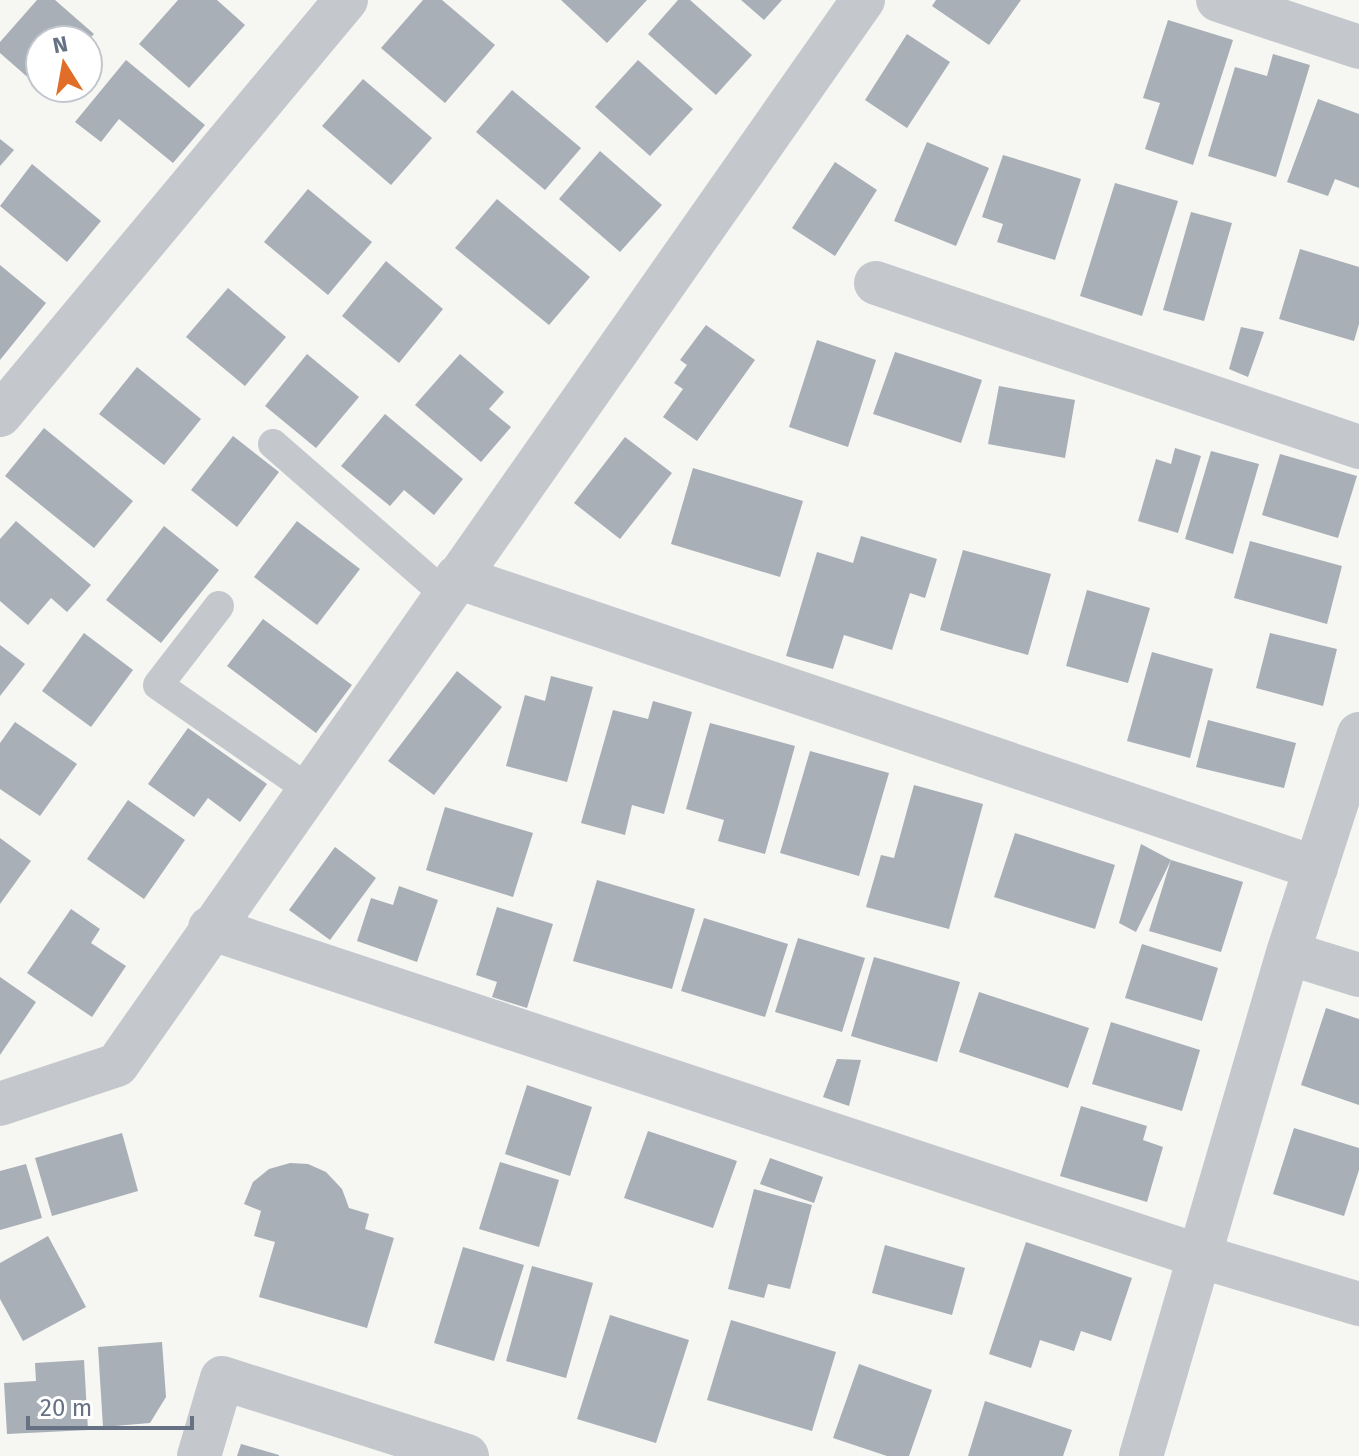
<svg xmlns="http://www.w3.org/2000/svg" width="1359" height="1456" font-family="'Fira Sans',sans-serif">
<rect width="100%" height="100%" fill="#f6f6f3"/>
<path fill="#a8afb6" d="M37,0H55L94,34L88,40H40V88L0,53V42Z
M178,0H217L245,25L189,88L139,44Z
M423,0H442L495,45L445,103L381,48Z
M561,0H647L607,43Z
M678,0H690L752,55L716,95L648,34Z
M741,0H782L764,20Z
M936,0H1021L989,45L932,6Z
M1168,20L1233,40L1193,165L1145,149L1160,103L1143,98Z
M907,34L950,62L907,128L865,100Z
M1273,54L1310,65L1276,177L1208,156L1235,67L1267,76Z
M126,60L205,125L173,163L119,119L101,142L75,122Z
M638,60L693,109L650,156L595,107Z
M363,79L432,138L391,185L322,126Z
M512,90L581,148L545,190L476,132Z
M1318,99L1359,114V188L1335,179L1328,196L1287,182Z
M0,139L14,150L0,166Z
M927,142L989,168L956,246L894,221Z
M600,151L662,205L620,252L559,199Z
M1003,155L1081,179L1055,260L997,242L1003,224L982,217Z
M835,162L877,190L835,256L792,228Z
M32,164L101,221L67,262L0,206Z
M1115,183L1178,201L1142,316L1080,296Z
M308,189L372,242L328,295L264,242Z
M497,199L590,277L549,325L455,248Z
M1191,212L1232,223L1204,321L1163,310Z
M1300,249L1359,267V324L1354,341L1279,319Z
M386,261L443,309L399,363L342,316Z
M0,265L46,303L0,360Z
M228,288L286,337L245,386L186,337Z
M706,325L755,360L697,441L663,417L683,389L674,383L687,365L680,360Z
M1241,327L1264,332L1248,377L1229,369Z
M817,340L876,360L848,447L789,427Z
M895,352L982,380L961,443L873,414Z
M307,354L359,397L316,448L265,406Z
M460,354L504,392L489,409L511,427L481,462L415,405Z
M137,367L201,419L164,465L99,414Z
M999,386L1075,400L1065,458L988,444Z
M385,414L463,479L434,515L404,490L390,506L341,466Z
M44,428L133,501L94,548L5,476Z
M233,436L279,472L237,527L191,490Z
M625,437L672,473L620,539L574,503Z
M1175,448L1201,456L1178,533L1138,521L1156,459L1171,464Z
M1211,451L1259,464L1233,554L1185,539Z
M1280,454L1357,476L1338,538L1262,515Z
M693,468L803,501L780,577L671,544Z
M16,521L91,585L67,612L51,598L28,625L0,601V539Z
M297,521L360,569L317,625L254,577Z
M164,526L219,570L161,643L106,600Z
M861,536L937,559L925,598L910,593L892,650L844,635L833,669L786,656L817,552L853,563Z
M1250,541L1342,566L1327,624L1234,598Z
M963,550L1051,574L1028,655L940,630Z
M1087,590L1150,608L1128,683L1066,666Z
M263,619L352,685L316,733L227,666Z
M84,633L133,670L91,727L42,691Z
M1270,633L1337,649L1323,706L1256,688Z
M0,645L25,664L0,696Z
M1152,652L1213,669L1190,758L1127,741Z
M457,671L502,707L434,795L388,761Z
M551,676L593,687L567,782L506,766L525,695L545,701Z
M653,701L692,712L664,814L632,805L625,835L581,823L613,710L648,719Z
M1208,720L1296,743L1284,788L1196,767Z
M15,722L77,764L40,816L0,789V743Z
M710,723L795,746L765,854L718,841L724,820L686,809Z
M188,728L267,784L240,822L208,798L194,817L148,784Z
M810,751L889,773L859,876L780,853Z
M914,785L983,804L949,929L866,907L881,855L894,858Z
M128,800L185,840L144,899L87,859Z
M445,807L533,833L513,897L426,870Z
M1015,833L1115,865L1095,929L994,897Z
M0,838L31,861L0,904Z
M1141,844L1171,860L1136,932L1119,923Z
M335,847L376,878L330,940L289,910Z
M1171,860L1243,882L1221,952L1149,931Z
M597,880L695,909L672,989L573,961Z
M399,886L438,900L417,962L357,941L371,898L393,905Z
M497,907L553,924L527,1008L492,997L497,982L476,975Z
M71,909L100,929L91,943L126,966L92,1017L27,973Z
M704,918L788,944L765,1017L681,991Z
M798,938L865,958L842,1032L775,1012Z
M1142,944L1218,968L1202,1021L1125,998Z
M874,957L960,982L937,1062L851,1036Z
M0,977L36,1002L0,1055Z
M979,992L1089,1028L1068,1088L959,1052Z
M1326,1008L1359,1019V1105L1301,1085Z
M1111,1022L1200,1050L1182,1111L1092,1084Z
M837,1059L861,1060L849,1106L823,1097Z
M527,1085L592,1107L570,1176L505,1154Z
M1081,1106L1147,1126L1143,1140L1163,1147L1147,1202L1060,1176Z
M1294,1128L1359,1148V1170L1344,1216L1273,1194Z
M648,1131L737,1161L713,1228L624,1198Z
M122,1133L138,1191L52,1216L35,1158Z
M770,1158L823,1177L814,1203L760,1184Z
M500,1162L559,1180L539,1247L479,1229Z
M290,1163L308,1164L326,1172L342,1189L349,1208L369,1214L365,1229L394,1238L367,1328L259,1297L275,1242L254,1236L261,1211L244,1204L253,1182L269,1169Z
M26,1164L42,1218L0,1230V1171Z
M754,1189L812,1205L790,1289L768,1284L764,1298L728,1289Z
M48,1236L86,1307L23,1341L0,1299V1263Z
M1026,1242L1132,1278L1111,1341L1081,1331L1074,1351L1040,1340L1031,1368L989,1354Z
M885,1245L965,1268L952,1315L872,1293Z
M463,1247L524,1265L494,1361L434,1343Z
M532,1266L593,1283L566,1378L506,1361Z
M610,1315L689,1340L656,1443L577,1419Z
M731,1320L836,1352L812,1431L707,1400Z
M162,1342L166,1397L150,1423L103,1427L98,1347Z
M84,1360L88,1430L7,1434L4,1383L36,1381L35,1363Z
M859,1364L932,1390L909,1456H887L833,1438Z
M985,1401L1072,1430L1063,1456H968Z
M241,1444L279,1455V1456H237Z"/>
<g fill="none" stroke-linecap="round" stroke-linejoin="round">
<path stroke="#c4c7cb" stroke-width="30" d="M273,444L445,594
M219,606L158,685L308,789"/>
<path stroke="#c4c7cb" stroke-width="44" d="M1218,0L1359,47
M876,283L1359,447
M0,415L346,0
M457,577L1316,868
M210,928L1199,1256L1359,1304
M1288,953L1359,975
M0,1104L117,1065L863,0
M199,1456L222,1378L467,1456
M1141,1456L1288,953L1359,734"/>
</g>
<g transform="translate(64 64) rotate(349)"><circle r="38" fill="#ffffff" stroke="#c2c7ce" stroke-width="2"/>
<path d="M0-6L14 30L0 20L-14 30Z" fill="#e06e29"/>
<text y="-12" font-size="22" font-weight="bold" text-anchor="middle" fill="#667284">N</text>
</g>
<path d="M28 1416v12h164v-12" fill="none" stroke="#667284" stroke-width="4"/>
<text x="40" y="1416" font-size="24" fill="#667284" stroke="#ffffff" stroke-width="6" paint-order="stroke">20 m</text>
</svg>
